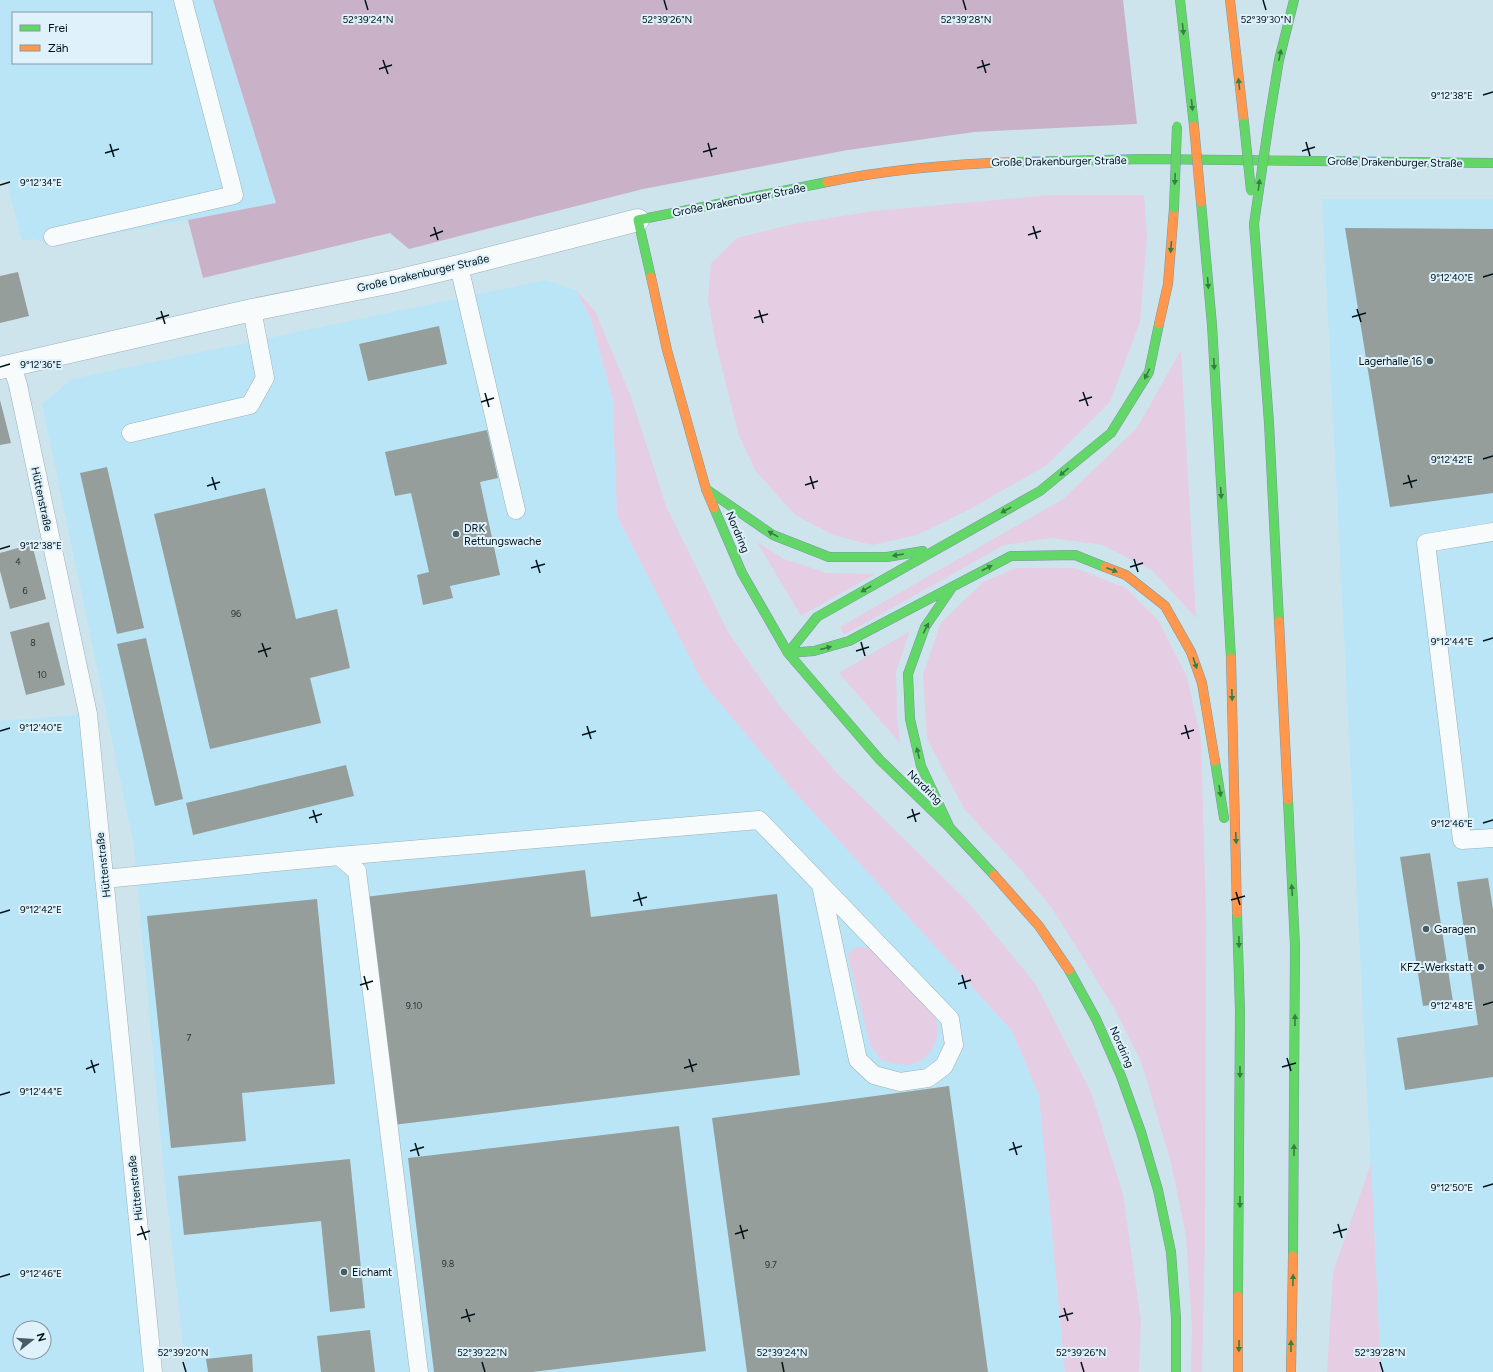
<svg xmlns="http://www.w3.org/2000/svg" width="1493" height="1372" font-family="Figtree,sans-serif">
<rect width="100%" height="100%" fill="#cee4ed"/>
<path fill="#bae5f6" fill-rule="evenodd" d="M0,0H213L276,203L55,245L33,239L22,241L6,179L0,180ZM13,13H151V63H13Z
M1322,199H1493V1372H1381Z
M546,280L576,290L591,319L613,400L617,516L703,683L791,788L1012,1031L1039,1095L1065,1372H186L163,1164L134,846L42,404L72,379Z
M88,714L153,1372H0V721ZM20,1328H44V1352H20Z"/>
<path fill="#e5cde3" d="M1052,195H1144L1147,236L1140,322L1110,402L1047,465L970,509L917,535L872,545L833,535L795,515L755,470L738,433L715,340L708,300L711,263L737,238L794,224L873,211Z
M576,290L595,311L631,397L666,506L728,632L778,704L836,772L968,902L1035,983L1091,1092L1123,1194L1141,1321L1139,1372H1065L1039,1095L1012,1031L791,788L703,683L617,516L613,400L591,319Z
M1181,350L1196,618L1153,571L1103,545L1051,538L1004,545L844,635L840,627L1063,499L1137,428Z
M757,542L784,559L827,573L875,574L801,616Z
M1016,568H1075L1126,588L1158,620L1187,677L1201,739L1206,915L1205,1237L1202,1372H1191L1192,1327L1186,1236L1171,1163L1142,1064L1114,1008L1054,911L1021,870L965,810L927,739L923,674L941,623L983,582Z
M910,631L896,672L897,716L900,743L839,673Z
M857,947H866L873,950L936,1018L937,1026V1037L932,1050L924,1059L910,1065L895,1064L881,1060L870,1045L848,957L850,951Z
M1371,1164L1381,1372H1327L1333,1272Z"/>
<path fill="#c9b2c8" d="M213,0H1123L1137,124L974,132L848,150L643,189L409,249L390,233L203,278L188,220L276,203Z"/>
<path fill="#959e9a" d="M1345,228L1493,229V493L1390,507Z
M18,272L29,316L0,323V276Z
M439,326L447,364L368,381L359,344Z
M0,400L11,443L0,445Z
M487,430L498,478L480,482L500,575L450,586L453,598L423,605L417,575L429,572L411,493L395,496L385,452Z
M107,467L144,628L117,634L80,473Z
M265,488L296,619L337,609L350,668L310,678L321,723L210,749L154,514Z
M32,544L46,599L10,609L0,571V553Z
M49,622L65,685L26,695L10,632Z
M146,638L183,799L155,806L117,644Z
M346,765L354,796L193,835L186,803Z
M1430,853L1453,1002L1423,1006L1400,857Z
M585,870L591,917L777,894L800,1075L393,1125L365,897Z
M1488,878L1493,909V1077L1405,1090L1397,1038L1478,1025L1457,882Z
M317,899L335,1084L242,1093L246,1141L171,1148L147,916Z
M949,1086L988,1372H747L712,1118Z
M679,1126L706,1351L532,1372H434L408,1158Z
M350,1159L365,1308L330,1312L321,1221L184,1235L178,1176Z
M370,1330L375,1372H321L317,1336Z
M252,1354L253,1372H208L206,1359Z"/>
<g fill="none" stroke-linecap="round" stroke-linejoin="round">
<g stroke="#9cb0b8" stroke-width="19">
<path id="lane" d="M53,237L234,195L183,0
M459,266L516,510
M12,365L18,385L88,714L153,1372
M131,433L250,405L265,378L252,310
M1493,532L1426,543L1462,840L1493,838
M339,856L759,820L950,1019L954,1045L944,1066L928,1078L900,1082L874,1075L858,1060L821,885
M104,879L339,856L357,871L419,1372"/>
</g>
<g stroke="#9cb0b8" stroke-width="23">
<path id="street" d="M0,368L252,310L392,282L459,266L638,220"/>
</g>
<g stroke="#7a98a2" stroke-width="10">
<path id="fast" d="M1180,0L1194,126
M1269,121L1279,60L1294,0
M1016,162L1145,159L1493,163
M1201,202L1212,325L1231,658
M1254,224L1269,423L1279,621
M651,277L638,220L827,182
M706,489L773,535L829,557H887L923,551
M714,508L742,573L788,653L880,760L950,828L994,875
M788,653L814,651L849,641L1011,556L1075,555L1105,567
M788,653L817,617L1040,491L1111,433L1149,372L1159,324
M1215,761L1224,818
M1288,800L1295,946L1293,1256
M950,828L921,766L910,719L908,674L925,627L951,589
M1237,913L1240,1012L1238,1296
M1069,970L1096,1019L1121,1076L1141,1132L1158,1190L1171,1252L1176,1318V1372"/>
</g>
<g stroke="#7a98a2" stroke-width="10">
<path id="slow" d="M1230,0L1244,123
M827,182C890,169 953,164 1016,162
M651,277L667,350L706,489L714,508
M1159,324L1168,284L1174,208
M1105,567L1126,575L1165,606L1191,652L1202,683L1215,761
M1279,621L1288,800
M1231,658L1237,913
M994,875L1039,926L1069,970
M1238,1372V1296
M1291,1372L1293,1256"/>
</g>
<use href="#lane" stroke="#f8fbfc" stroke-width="18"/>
<use href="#street" stroke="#f8fbfc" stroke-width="22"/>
<use href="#fast" stroke="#63d668" stroke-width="9"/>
<use href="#slow" stroke="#ff974d" stroke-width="9"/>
<g stroke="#7a98a2" stroke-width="10" stroke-linecap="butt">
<path id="fast-bridge" d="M1244,123L1251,191
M1174,208L1177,126
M1254,224L1269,121"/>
</g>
<g stroke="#7a98a2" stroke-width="10" stroke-linecap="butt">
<path id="slow-bridge" d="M1194,126L1201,202"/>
</g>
<use href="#fast-bridge" stroke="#63d668" stroke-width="9"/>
<use href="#slow-bridge" stroke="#ff974d" stroke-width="9"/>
</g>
<defs><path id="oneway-solid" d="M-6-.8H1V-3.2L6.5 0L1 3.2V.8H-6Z"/></defs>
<g fill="#377e45">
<use href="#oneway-solid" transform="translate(1183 29) rotate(84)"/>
<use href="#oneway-solid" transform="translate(1280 55) rotate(-78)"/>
<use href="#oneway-solid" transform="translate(1239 84) rotate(-96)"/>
<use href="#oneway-solid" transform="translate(1192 105) rotate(84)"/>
<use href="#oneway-solid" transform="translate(1175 179) rotate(92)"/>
<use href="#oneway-solid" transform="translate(1259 185) rotate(-82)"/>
<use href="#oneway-solid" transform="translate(1171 247) rotate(95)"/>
<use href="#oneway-solid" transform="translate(1208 283) rotate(85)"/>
<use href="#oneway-solid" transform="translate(1214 364) rotate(87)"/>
<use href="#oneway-solid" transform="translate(1147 374) rotate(116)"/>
<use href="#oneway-solid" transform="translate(1064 472) rotate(141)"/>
<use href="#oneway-solid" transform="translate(1221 493) rotate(86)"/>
<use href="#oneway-solid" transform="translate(1006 510) rotate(151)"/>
<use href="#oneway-solid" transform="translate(773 534) rotate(-151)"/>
<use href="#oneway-solid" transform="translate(898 555) rotate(171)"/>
<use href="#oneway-solid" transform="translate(987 568) rotate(-27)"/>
<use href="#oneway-solid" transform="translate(1112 570) rotate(21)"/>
<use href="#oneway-solid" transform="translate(866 589) rotate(150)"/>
<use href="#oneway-solid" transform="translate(926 628) rotate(-63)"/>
<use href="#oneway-solid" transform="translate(826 648) rotate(-15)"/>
<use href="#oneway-solid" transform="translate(1195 663) rotate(71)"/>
<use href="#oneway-solid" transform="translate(1232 695) rotate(88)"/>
<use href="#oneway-solid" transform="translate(918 753) rotate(-103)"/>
<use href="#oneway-solid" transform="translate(1220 791) rotate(81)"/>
<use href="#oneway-solid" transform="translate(1236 838) rotate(88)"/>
<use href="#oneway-solid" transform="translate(1292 890) rotate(-93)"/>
<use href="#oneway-solid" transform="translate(1239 942) rotate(89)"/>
<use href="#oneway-solid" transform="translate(1295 1020) rotate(-90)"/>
<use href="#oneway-solid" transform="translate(1240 1072) rotate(90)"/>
<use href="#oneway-solid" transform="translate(1294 1150) rotate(-90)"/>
<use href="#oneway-solid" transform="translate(1240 1202) rotate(90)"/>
<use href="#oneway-solid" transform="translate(1293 1280) rotate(-89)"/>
<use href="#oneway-solid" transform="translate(1239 1346) rotate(91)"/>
<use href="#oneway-solid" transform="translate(1291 1346) rotate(-89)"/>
</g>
<path fill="none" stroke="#01121a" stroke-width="1.5" d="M365,0L368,10M664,0L667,10M963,0L966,10M1263,0L1266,10M383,60L388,74M982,60L986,73M977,68L990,64M379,69L392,65M1483,95L1493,92M1306,142L1310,156M708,143L712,157M110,144L114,157M1302,151L1315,147M703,152L717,148M105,153L119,149M0,185L10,182M1033,226L1037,239M434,227L438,240M1028,235L1041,231M430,236L443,231M1483,277L1493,274M1357,309L1361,322M759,310L763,323M161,311L165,324M1352,317L1366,313M754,318L768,314M156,319L169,315M0,367L10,364M1083,392L1088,406M485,393L489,407M1079,401L1092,397M481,402L494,398M1483,459L1493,456M1408,475L1412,488M810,476L814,489M212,477L216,490M1403,484L1417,480M805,485L818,481M207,486L220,482M0,549L10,546M1134,559L1138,572M536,560L540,573M1130,567L1143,563M531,568L545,564M1483,641L1493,638M861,642L865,656M262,643L267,657M856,651L869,647M258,652L271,648M1185,725L1189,739M587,726L591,739M0,731L10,728M1181,734L1194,730M582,735L596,731M912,809L916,822M313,810L317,823M309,818L322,814M907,818L920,813M1483,823L1493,820M638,892L642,906M1236,892L1240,905M1231,900L1245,896M633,901L647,897M0,913L10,910M962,975L966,989M364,976L368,990M958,984L971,980M360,985L373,981M1483,1005L1493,1002M1287,1058L1291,1071M689,1059L693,1072M91,1060L95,1073M1282,1067L1296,1063M684,1068L697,1064M86,1069L99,1064M0,1095L10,1092M1013,1142L1017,1155M415,1143L419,1156M1009,1150L1022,1146M410,1151L424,1147M1483,1187L1493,1184M1338,1224L1342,1238M740,1225L744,1239M141,1226L146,1240M1333,1233L1347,1229M735,1234L748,1230M137,1235L150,1231M0,1277L10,1274M1064,1308L1068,1321M466,1309L470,1322M1059,1317L1073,1313M461,1318L475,1314M183,1362L186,1372M482,1362L485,1372M782,1362L784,1372M1081,1362L1084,1372M1380,1362L1383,1372"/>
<g fill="#495c64" stroke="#dff2fb" stroke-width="1.5">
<circle cx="1430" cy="361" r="4"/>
<circle cx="456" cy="534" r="4"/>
<circle cx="1426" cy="929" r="4"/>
<circle cx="1481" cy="967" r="4"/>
<circle cx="344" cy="1272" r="4"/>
</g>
<g text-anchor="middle" stroke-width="4" stroke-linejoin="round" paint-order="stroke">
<g font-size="9" fill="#26353a">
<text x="18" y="565">4</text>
<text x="25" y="594">6</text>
<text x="236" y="617">96</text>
<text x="33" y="646">8</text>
<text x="42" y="678">10</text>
<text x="414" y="1009">9.10</text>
<text x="189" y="1041">7</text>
<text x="448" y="1267">9.8</text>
<text x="771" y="1268">9.7</text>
</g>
<g font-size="11" fill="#01121a" stroke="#dff2fb">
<text transform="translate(1059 161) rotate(-1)" y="4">Große Drakenburger Straße</text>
<text transform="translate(1395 162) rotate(1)" y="4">Große Drakenburger Straße</text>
<text transform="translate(739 200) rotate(-11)" y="4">Große Drakenburger Straße</text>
<text transform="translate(423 273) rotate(-13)" y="4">Große Drakenburger Straße</text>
<text transform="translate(42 499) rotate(78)" y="4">Hüttenstraße</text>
<text transform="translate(738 532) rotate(67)" y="4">Nordring</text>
<text transform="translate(925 787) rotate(44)" y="4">Nordring</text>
<text transform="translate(103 865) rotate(-96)" y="4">Hüttenstraße</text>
<text transform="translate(1122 1047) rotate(66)" y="4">Nordring</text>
<text transform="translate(135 1188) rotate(-96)" y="4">Hüttenstraße</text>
</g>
<g font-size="11" fill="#01121a" stroke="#dff2fb" text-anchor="start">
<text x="1422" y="365" text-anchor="end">Lagerhalle 16</text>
<text x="464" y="532">DRK<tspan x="464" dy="13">Rettungswache</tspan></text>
<text x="1434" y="933">Garagen</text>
<text x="1473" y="971" text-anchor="end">KFZ-Werkstatt</text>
<text x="352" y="1276">Eichamt</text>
</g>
</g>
<g font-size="10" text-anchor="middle" fill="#01121a" stroke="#dff2fb" stroke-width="4" stroke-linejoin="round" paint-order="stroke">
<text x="368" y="23">52°39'24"N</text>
<text x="667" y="23">52°39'26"N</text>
<text x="966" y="23">52°39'28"N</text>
<text x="1266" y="23">52°39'30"N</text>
<text x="1452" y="99">9°12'38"E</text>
<text x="41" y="186">9°12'34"E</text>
<text x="1452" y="281">9°12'40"E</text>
<text x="41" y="368">9°12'36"E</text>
<text x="1452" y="463">9°12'42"E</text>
<text x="41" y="549">9°12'38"E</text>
<text x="1452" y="645">9°12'44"E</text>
<text x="41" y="731">9°12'40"E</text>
<text x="1452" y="827">9°12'46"E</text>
<text x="41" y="913">9°12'42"E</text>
<text x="1452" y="1009">9°12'48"E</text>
<text x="41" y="1095">9°12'44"E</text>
<text x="1452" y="1191">9°12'50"E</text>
<text x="41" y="1277">9°12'46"E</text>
<text x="183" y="1356">52°39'20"N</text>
<text x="482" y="1356">52°39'22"N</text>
<text x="782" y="1356">52°39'24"N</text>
<text x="1081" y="1356">52°39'26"N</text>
<text x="1380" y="1356">52°39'28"N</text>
</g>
<rect x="12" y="12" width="140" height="52" fill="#dff2fb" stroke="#8698a1"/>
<rect x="20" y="25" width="20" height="6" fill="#63d668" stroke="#8698a1"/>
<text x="48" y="32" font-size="12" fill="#01121a">Frei</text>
<rect x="20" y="45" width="20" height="6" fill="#ff974d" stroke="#8698a1"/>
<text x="48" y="52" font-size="12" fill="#01121a">Zäh</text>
<g transform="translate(32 1340) rotate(73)"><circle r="19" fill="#dff2fb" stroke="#8698a1"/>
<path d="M0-3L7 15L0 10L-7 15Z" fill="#495c64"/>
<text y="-6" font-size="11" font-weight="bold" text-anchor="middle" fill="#01121a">N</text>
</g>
</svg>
